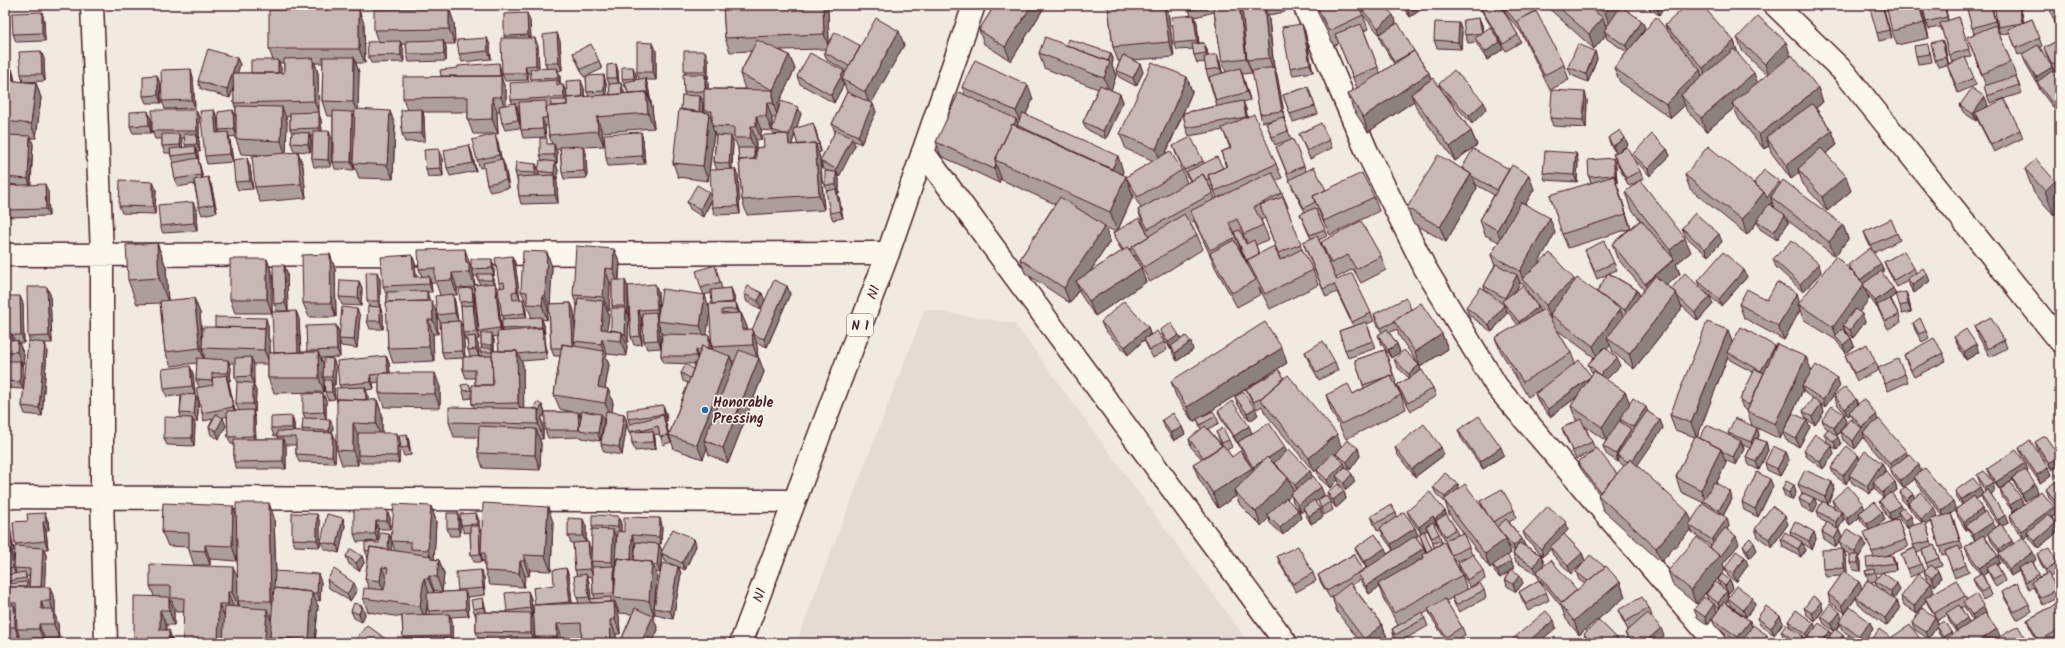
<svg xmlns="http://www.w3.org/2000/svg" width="2065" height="648" font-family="Kalam,sans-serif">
<rect width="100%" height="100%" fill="#f0eae0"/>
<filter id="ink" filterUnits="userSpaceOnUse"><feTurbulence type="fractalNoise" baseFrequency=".025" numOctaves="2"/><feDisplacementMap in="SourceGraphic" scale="8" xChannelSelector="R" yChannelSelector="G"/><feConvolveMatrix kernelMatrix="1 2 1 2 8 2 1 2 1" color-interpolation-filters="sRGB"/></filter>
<g filter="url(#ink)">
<path fill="#e4dbd2" d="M925,309L1015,324L1249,643H796Z"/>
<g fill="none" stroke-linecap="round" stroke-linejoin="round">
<g stroke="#4a1f2b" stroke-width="25">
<path id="minor" d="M92,5L102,254V498L106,643
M1304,5L1368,154L1425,268L1497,387L1716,643
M1775,5L1844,72L2060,341
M923,152L1286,643
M5,255L888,253
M5,497L793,501"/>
</g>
<g stroke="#4a1f2b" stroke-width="25">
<path id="trunk" d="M741,643L888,253L974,5"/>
</g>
<use href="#minor" stroke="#fbf7ec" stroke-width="22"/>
<use href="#trunk" stroke="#fbf7ec" stroke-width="22"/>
</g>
<path fill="#ac9e9a" stroke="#4a1f2b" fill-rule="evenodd" d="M723,5H826L828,11L829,42L861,46L904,45L871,103L873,104L876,112L861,144L852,140L855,145L838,177L839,179V193H837L839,197L843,218L833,220L830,213L827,191L825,185L828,171L823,169L821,162L824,210L747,215L742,200L738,148L735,141H732L733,144L732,169H735L738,176L740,214L715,215L712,207V200L703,217L690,209L687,202L709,192L712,198L717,170L714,162L716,138L714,132L708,181L678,177L673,163L681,110L685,95L684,92L685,74L684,71L708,59V79H707L708,81V89H745L740,74L751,51L730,52L725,38ZM826,49L824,52L827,60L847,71L845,73L844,71L797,76L800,84L834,103L844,84L847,92L832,124L835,132L820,161V158L818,153L821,152L816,131L796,128L801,114L778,112V104L795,69L789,55L780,50ZM701,99H704V111L705,113H703V104ZM772,118H776L772,130L774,134L764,147L756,148V140H761V130L772,131ZM795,134L798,145H792V143Z
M995,5H1045V6L1011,61L984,44L979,30Z
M1108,5H1167H1166L1168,11L1174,57L1132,60L1140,64L1143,72L1136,86L1119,77L1116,70L1120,61H1118L1113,47Z
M1188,5H1240L1243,14L1245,6V5H1283L1285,12L1268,15L1269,19L1274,67L1277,75L1285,118L1284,119L1291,139L1275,145L1266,123L1275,120L1262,122L1260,114L1253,74L1251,70L1252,73L1242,74L1250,100L1243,102L1246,109L1247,117L1276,164L1282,178L1276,181L1282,193L1288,207L1287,208L1303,252L1313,270L1318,285L1270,309L1259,287L1261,294L1237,307L1215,267L1211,257L1194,221L1190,223L1197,235L1203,249L1150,282L1138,261L1135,255L1134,256L1146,282L1095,316L1081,295L1079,289L1070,303L1025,273L1020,259L1055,204L1002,180L1001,178L999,183L941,156L936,142L965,95L962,87L1033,99L1026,114L1123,171L1122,174L1126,177L1154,161L1126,149L1120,134L1187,77L1192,92L1183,113L1217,106L1206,70L1205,62L1197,63L1194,55L1193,49L1177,50L1174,43L1191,16ZM1214,12L1222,61L1226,72L1222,73L1220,62L1208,56L1207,50L1204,43H1199L1197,23L1195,17ZM1183,114L1186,128L1189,136L1223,130L1230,148L1221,152L1226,167L1223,168L1204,163L1203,161L1173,146L1176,154L1187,177H1188L1190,181L1187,183L1182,170L1166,153ZM1212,186L1217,198L1215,199L1213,193L1210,187ZM1132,193L1141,208L1138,210L1143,224L1149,236L1118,230L1133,196ZM1265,218L1280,259L1259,254L1256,245L1269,239L1261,220ZM1105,227L1116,232L1113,233L1116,241L1122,251L1090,272L1110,241ZM1242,234H1243L1247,243L1246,244ZM1236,237L1246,261L1241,251Z
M1314,5H1384L1396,23L1391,27L1414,51L1429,73L1431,80L1441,89L1439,84L1486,110L1472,124L1445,94L1471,131L1477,145L1455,161L1416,108L1414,101L1368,132L1353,109L1348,94L1357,88L1339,43L1334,46ZM1363,15L1379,34L1381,42L1394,64L1380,73L1364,31L1368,29Z
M1401,5H1428L1410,17Z
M1479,5H1500L1518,35L1521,42L1506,51L1481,10Z
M1545,5H1624L1623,8L1642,21L1645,28L1640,37L1667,29L1665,25L1734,41L1738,55L1757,83L1767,75L1743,52L1737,38L1790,56L1818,88L1823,102L1816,108L1832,131L1837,145L1826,154L1851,191L1827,211L1803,184L1799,173L1791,179L1771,152L1769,146L1764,149L1738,117L1734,108L1706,132L1686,109L1685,105L1671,118L1620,82L1614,68L1627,52L1607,39L1606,35L1594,49ZM1605,24L1608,26L1606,28Z
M1644,5H1666L1659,15Z
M1882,5L1892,38L1879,41L1877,33Z
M1921,5L1929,38L1897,45L1892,31Z
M1945,5L1948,21L1959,17L1971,57L1965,58L1976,85L1958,93L1947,65L1938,67L1935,60L1942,40L1945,48L1948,64L1955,61L1952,62L1941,27L1929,29L1926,22Z
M1966,5H1991L1998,29H1997L2011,62L2022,93L1990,103L1984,86H1986L1967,37L1974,34Z
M2020,5L2024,22L2032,19L2042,46L2040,47L2054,74L2060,82V113L2058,114L2040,90L2037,83L2025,62L2022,54L2024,53L2018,55L2010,33L2000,34L1998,27Z
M2049,5H2060V25L2056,26Z
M1503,6L1564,65L1569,80L1550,90L1521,32L1506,14Z
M449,8L454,23L455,44H445L446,47V61L409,62L407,54L406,44H402L403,48L404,62L371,63L368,56L378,42L374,30Z
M359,10L364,24L365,63H356L359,72L358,110L395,125L393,179L359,178L354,165V170L335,169L333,162V116H327L322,101L323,63H315L318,73L319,114L321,120L322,131L332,139L331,167H314L312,159V136H310L311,141L310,152L294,151L291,143L292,133L290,129V116L286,117L287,121L286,153L298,152L303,166L306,198L260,202L255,187L263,155L241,154L236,139V136L229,137L230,140L233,162L207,164L205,156L214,110L217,117L218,133H220L219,130L233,110L236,118V122V110L234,103V86L230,98L201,89L198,81L237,58L240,65L237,73H251L273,60L269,49ZM279,63H284V73H281V68Z
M5,14L9,22L8,42L5,41Z
M1479,18L1482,25L1483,32L1503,49L1487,60L1478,46L1476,42L1468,43L1465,35Z
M44,20L45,41L16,42L13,34Z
M530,21L531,38L538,46L539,69H547L545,63L557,33L560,41L562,70L558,71L560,76V85H563L566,92V100L584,88L585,97L589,96L587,92L586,76L584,77L573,53L599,61L602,69L587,76L606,83L607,95H610L609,84L607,78L616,64L618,71L619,83L624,91V94L628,93L626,87H625L622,79L636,74V80L639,79L637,72L656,50V80H646L648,86L651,103L652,106L654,128L602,132L604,146L584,147L586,153L587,178L564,179L562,172L560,149L556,150L557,152V163H556L558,170L556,180L557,183L558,203L521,204L519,196L517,179L515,172L536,164L538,170L542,160L540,155L549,144H552L549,135L548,126H545L546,137L523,138L521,130L520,128L505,130L502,123L500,111H497L498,134H473L468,120V112H423L424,117L425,141L405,142L402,134L407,110L403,98L441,76L501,71L502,80L506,90V105L513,104L511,100L532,82L531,79L530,73L528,74V80L505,81L502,73L505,38L504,36ZM517,107H519L520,125L518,111Z
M1305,31L1313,72L1293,75L1290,68Z
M1462,31L1461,49L1437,48L1434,40Z
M487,38L490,45L491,59L462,62L459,54Z
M2060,39V74L2059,69L2055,72L2047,56L2044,48Z
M1066,45L1111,53L1113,60L1112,65L1116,76L1111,90L1120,94L1123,102L1106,139L1086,129L1083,122L1098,89L1044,68L1039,53Z
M41,51L44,59L45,81L25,82L36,83L41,98L36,138H31L33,144L31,185L48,192L49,216L5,217V186L17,185L6,184L5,181V151L9,135H5V70L12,69L15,81L23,82L21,74Z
M1595,51L1597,59L1588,82L1571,75L1568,67Z
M1930,51L1932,62L1918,64L1916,56Z
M193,77L195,108L165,109L162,101Z
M160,83L161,103H146L143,96Z
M1308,87L1318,114L1293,122L1283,95Z
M1587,100L1586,128L1553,126L1550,118Z
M1960,105H1988L1985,109L2020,130L2023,138L1994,152L1977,119L1976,121L1963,112Z
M199,117V138H198L199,141L200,152H197L198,161L200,166L203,178L211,184L217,212L202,215L199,207L194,184L178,187L175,179L173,163L170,153H165L162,146V139H155L152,131ZM185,138L186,147L182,148V141L181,139Z
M151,119V133H133L130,126Z
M1299,134L1329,140L1332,148L1310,159L1302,141Z
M1608,138H1625L1628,145L1620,151L1640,171L1643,179L1640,180L1691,252L1676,264L1680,274L1666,285L1671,289L1710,297L1713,304L1698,321L1681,305L1682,308L1634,369L1613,352L1610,345L1607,349L1620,366L1606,380L1625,392L1630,404L1648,412L1660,420L1663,428L1637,465L1692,521L1704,504V503L1681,492L1676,477L1695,437L1675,430L1670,415L1728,330L1732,343L1776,348L1806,357L1811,371L1837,378L1840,386L1825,407L1821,404L1824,412L1815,425L1806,419L1803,411L1813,399L1805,393L1803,390L1788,422L1810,427L1799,447L1786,440L1783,433L1780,439L1757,428L1759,435L1758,439L1766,442L1768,450L1759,470L1749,465L1746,457L1750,448L1743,445L1744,449L1736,465L1725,460L1726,463L1716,484L1732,499L1723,516L1729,526L1727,529L1739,544L1723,564L1725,570L1715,582L1720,586L1718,580H1730L1733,588L1728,594L1727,593L1729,597H1752L1755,605L1746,617L1731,606L1728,600L1726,603L1750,621L1752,627L1769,641L1778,643H1738L1715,626L1712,619L1719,609L1715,606L1717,612L1708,625L1697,617L1694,609L1708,600L1706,594L1714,584L1696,604L1673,585L1668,571L1710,547L1711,546L1692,532L1691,529L1661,562L1603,510L1598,495L1599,494L1581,469L1578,462L1595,450L1576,459L1565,436L1562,428L1577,421L1576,420L1571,406L1577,397L1550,417L1538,401L1535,394L1542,388L1528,397L1501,352L1495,338L1518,325L1506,310L1507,313L1492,332L1469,315L1466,307L1485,290L1484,286L1495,266L1491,255L1499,242L1485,235L1480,220L1494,195L1475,184L1477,188L1446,242L1413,223L1407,208L1462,168L1534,189L1525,205L1555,233L1536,266L1574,281L1597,292L1608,274L1597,279L1585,250L1614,263L1617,270L1609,273L1637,290L1640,296L1644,290L1617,258L1612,244L1629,229L1568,248L1562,234L1591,183L1589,177L1616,166L1617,183H1616L1631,228L1640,220L1630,207L1625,192L1639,181L1629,186L1616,162L1613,154L1616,153L1611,146ZM1520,283L1525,286L1528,293L1542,310L1540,311L1516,290ZM1557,330L1594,357L1588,364L1591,371L1593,373L1591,376L1575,363L1571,353ZM1728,356L1730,360L1754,373L1740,400L1743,408L1747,410V411L1752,425L1728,433L1730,436L1700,438L1697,437ZM1585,426L1606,441L1603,446L1606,454L1618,462L1619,461V462L1624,466L1617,474L1595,449L1592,442Z
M643,139L645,164L608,166L606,158Z
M498,142L501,159L505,166L509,188L490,192L487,184L484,167L480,168L477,160Z
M469,145L472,153L476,171L450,176L447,168Z
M1276,147L1304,166L1306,171L1326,190L1374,197L1379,211L1330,235L1318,210H1316L1327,236L1319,240L1325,254L1321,242L1381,256L1386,270L1361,283L1353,269L1336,278L1337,280L1371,313L1374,321L1367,324L1376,348L1348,358L1339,331L1353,326L1337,292L1326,297L1306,250L1303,242L1311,239L1300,214L1305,212L1292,187L1289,179Z
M1667,149L1670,156L1650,176L1636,161L1633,154Z
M1576,153L1578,161L1577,182L1545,180L1543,173Z
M442,156L443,176L428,177L426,169Z
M250,166L253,189L238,190L235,182Z
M2025,169L2060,193V209L2054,215L2034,193Z
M1685,175L1754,183L1781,184L1843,225L1848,239L1835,256L1787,220L1788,223L1777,240L1760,229L1757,222L1747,235L1690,189ZM1772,202L1774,207L1771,205Z
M156,189L155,214L122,213L119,206Z
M196,209L197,231L163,233L160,226Z
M1682,228L1722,242L1708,256L1685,236Z
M1864,232L1897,233L1900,240L1874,253L1867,240Z
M157,243L166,267L168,301L194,298L200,313L202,338L215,327L268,326V337L270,342V353H274L296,311L299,319L301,352H308L307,351L336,325L339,332V337L360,316L357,348L341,346L339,339L340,357L321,358L324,366H336L335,385H333L334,388L335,399L328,400L325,392L324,379V392L274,393L268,378V364H253L254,384H253L256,391L255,412H253L255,418L256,439H278L277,436H274L271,428L294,423L295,432H303L302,429L305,418L303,413L323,393L326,401V419L333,427L332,433L336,441L335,463L299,462L296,454V445H285L286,447V469H237L234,462V444H231L228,437L227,416L222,418L226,426L219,439L211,435L209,427L213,419L204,421L202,413L199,387L196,380L197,363L171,366L165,352L160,303L137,304L128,280ZM229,363H235V377L238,382L236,404L239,411H235L228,381H230L231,368Z
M614,249L620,263L619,280L628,287V314L629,316L628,342H625L627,346L626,356L607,354L606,357L609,365L605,388L608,389L613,403L612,412L624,414L627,422L622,455L604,452L601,444L605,417H602L604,421L600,441L582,438L581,437L548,438L545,430V414L541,419L543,424V439H539L541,443L540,470L483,468L478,453V437H454L449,422L474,407L472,404V398L465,399L463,391L469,384L472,392L475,385V378H466L463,370V358L444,359L442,352L440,322L437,315L438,334H433L434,361L393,363L388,348L387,294H386L383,286L412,255L415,263L416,277H422L419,269L471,264V267L474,277L475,285L480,284L478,280V276H474L471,269L494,267V276H493L497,290L502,332L503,331L502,329L504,319L502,316L501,288L499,283L512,256L515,263L520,299L525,306L527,318H532L521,291L552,267L550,304L571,303L574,311L575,330L577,306L573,295ZM431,283H436L440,295L437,315L429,301V299L427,292H432ZM610,283H612V306L613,308L611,330H607L609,315L607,311H609ZM474,287L479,331L481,336V345L482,348L480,352L482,356H479L478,344L476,340L479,339L476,312L474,309H475L474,296L460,302L461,306L463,328L458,321L455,302L453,295H457V288ZM548,309H549L551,348L554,356H560L554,395L560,409L573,412H545L542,405L533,409H523V365L521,361L547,359L544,325L542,319L547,320ZM463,330V333L466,341L467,340L468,350L470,357H465ZM498,336L499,351H494V340L493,337ZM579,413H581V418Z
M330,254L335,269L336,317H309L303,303Z
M267,259L272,274V313H235L230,299Z
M1773,259L1821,272L1803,292L1776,267Z
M1884,262L1914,268L1916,273L1930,281L1914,293L1910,287L1908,281L1897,287L1887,269Z
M1881,264L1884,272L1882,273L1896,295L1891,299L1899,315L1901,322L1888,329L1878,309L1867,294L1869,299L1859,312L1865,322L1853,338L1846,332L1845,331V332L1851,338L1854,346L1846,353L1838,343L1836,340L1803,319L1800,310L1784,340L1744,318L1739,304L1800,302L1851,271L1848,265Z
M284,265L287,272L288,311H277L274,304Z
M715,265L722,289L731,288L734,296L735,303H736L740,313H741L747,327V330H752L787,286L790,294L767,347L756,342L758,357L764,372L728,463L709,455L707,448L703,459L674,449L669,435L688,383L683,381L681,373L693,369L695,364L664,363L661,356L662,334L659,325L661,348L647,349L644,341L642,318H641L642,344L634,345L631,337L628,286L658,292L659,309L704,295L701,288ZM711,293L712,304L709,309L704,295ZM710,311L712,347L713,350H711V342L709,335H706ZM732,361H735L733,365Z
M1744,270L1747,277L1721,306L1701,288L1698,281Z
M380,279V307L383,314V329H370L367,321L369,306L367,301Z
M359,281L362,288L361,306L342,305L339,297Z
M1906,292L1909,300L1911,312L1902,314L1900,306Z
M50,294L52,343H45L47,350L42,416L25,414L22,406L30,341L28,337Z
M744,294L765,301L761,309L747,302Z
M23,303L24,343H19L24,355L23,366H22L23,369V389L5,388V326L8,333Z
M1411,309L1442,334L1448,349L1420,367L1399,336L1397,329L1389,333L1397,344L1400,352L1391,358L1381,343L1378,335L1382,333L1376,322L1374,314Z
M1101,322L1148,327L1150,334L1164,342L1167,350L1153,358L1144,340L1128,355L1104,329Z
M1913,323L1926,331L1929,338L1922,342L1915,330Z
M1974,326L2004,340L2007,348L1990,357L1977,334Z
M1160,330L1179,335L1181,340L1193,350L1177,361L1173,354L1172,349L1171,350L1163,338Z
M1954,337L1979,352L1966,360L1957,344Z
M1385,350L1396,382L1395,383L1401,395L1406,409L1346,439L1331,410L1326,395L1353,394L1364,388L1355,360Z
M1305,352L1335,362L1338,370L1319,380L1308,360Z
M1943,353L1946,361L1914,377L1907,363L1904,355Z
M1845,355L1876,363L1879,370L1857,381L1848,362Z
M386,356L389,363L390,373L440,387V408L384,407L379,393V382L373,383L374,389L366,390L368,395V400H377L382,415V433L400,441L399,463H361L358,457V465H342L337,450L341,388L339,385Z
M1394,359L1419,365L1421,371L1433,388L1436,396L1411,411L1400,393L1397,385L1409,378L1397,367Z
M1287,363L1193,422L1176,396L1171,381Z
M190,366L193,374L195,394L189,395H196L199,403L197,422H193L195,425L194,446L167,445L164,438L181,417L180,413L181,395L167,397L164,389Z
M1878,368L1905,374L1908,382L1888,391Z
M1284,378L1342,447L1358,448L1360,456L1350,470L1345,466L1355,482L1346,490L1339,484L1338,480L1330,488L1319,478L1317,470L1314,472L1265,413L1262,406L1257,409L1249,396L1246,389Z
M1834,396L1858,404L1876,415L1878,420L1906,451L1907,455L1921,471L1956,509L1962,505L1957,498L1955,491L1980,487L1983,495L1986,492L1980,483L1977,475L1995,491L1991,494L2008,523L2002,526L2012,541L2013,544L2036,560L2033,562L2040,577L2047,574L2040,562L2037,554L2058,563L2060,571L2050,577L2057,589L2060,596L2043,605L2033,587L2029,589L2021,576L2019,571L2011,576L2002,562L1999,554H2000L1991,541L1989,534L1985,537L1998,556L2000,563L1997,565L2002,574L2005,581L1996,587L1988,572L1983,575L1989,588L1992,595L1983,600L1976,586L1973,578L1980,574L1968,555L1965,547L1975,541L1969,532L1968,529L1966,530L1958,517L1955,510L1951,514L1954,521L1963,549H1960L1969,572L1955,578L1946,554L1942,555L1931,521L1926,525L1932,545H1934L1942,566L1935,568L1938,571L1941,578L1935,586L1927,580L1924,572L1928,568L1922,551L1917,553L1924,571L1910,577L1901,554L1914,548L1909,528L1908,529L1900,520L1899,516L1891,521L1882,509L1879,501L1883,498L1875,489L1874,487L1870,494L1852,483L1850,477L1846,484L1834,475L1831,468L1858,455L1860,459L1882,463L1885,470L1884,472L1895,482L1897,490L1892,494L1902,509L1911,516L1913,523L1911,526L1922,523L1911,511L1909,507L1902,500L1900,492L1913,494L1915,498L1937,516L1934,519L1943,516L1917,484L1915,479L1903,488L1893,476L1891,470L1865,440L1864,437L1855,449L1843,440L1840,432L1854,422L1852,419L1850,414L1847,416L1837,404ZM1981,496L1984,503L1999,525L1995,528L1984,513L1982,509L1976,499Z
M1235,397L1258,415L1250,421L1238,405Z
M663,405L666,413L667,421H665L671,442L663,445L660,434L654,435L655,438L656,449L635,451L632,443V439L629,432L630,424L628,419Z
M1218,411L1252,433L1285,447L1286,451L1310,471L1312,477L1324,495L1315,502L1320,509L1323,517L1311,524L1306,515L1304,510L1301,513L1293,502L1291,495L1287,499L1298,510L1301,518L1283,535L1270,523L1269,518L1261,526L1240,505L1236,496L1218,508L1199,479L1193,464L1202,459L1191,447L1189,439L1201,429L1197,419L1216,416L1219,423L1208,429L1222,445L1216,432L1229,440L1232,447L1227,450L1232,457L1250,465L1241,450L1238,443H1237L1221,419ZM1291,486L1296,490L1293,492Z
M1162,420L1182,427L1185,434L1174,441L1165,428Z
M1822,420L1846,422L1837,436L1841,444L1837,450L1827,442L1824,434L1828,429L1825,427Z
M1458,430L1504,455L1483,469L1461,438Z
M407,434L409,442L411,455L404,456L401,448Z
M2035,442L2059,456L2060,458V465L2052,470L2038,450Z
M1395,447L1444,455L1415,477L1397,454Z
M2019,448L2048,468L2051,475L2040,483L2022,456Z
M1804,450L1834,454L1823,469L1807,457Z
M1786,452L1789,460L1780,476L1767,470L1765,463Z
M2025,463L2028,470L2026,471L2038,492L2025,501L2015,485L2013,480L1999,489L1990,477L1987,469Z
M2060,472V484L2056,475Z
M1832,482L1834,489L1828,504L1836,509L1834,507L1832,500L1864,509L1882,512L1885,520L1874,528L1898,519L1908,547L1886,556L1895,562L1896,570L1883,572L1900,590L1894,599L1897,601L1900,609L1887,626L1859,605L1856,598L1845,613L1830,602L1828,594L1841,576L1826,577L1823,569L1842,549L1839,542L1841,539L1836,547L1824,539L1822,532L1827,523L1820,519L1817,511L1822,502L1814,498L1817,505L1813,513L1802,507L1799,499L1803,493L1801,492L1798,484ZM1860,517L1861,521L1869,530L1864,532L1874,557L1867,567L1869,570L1865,571L1868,580L1862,589L1859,582L1847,573L1846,556L1844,551L1851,555L1850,563L1853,570L1861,571V563L1859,557L1866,545L1842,538L1839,530H1838L1844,519V518L1850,525ZM1876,573H1882L1877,578ZM1875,581L1877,587L1871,582Z
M1794,485L1796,493L1792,500L1785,496L1782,489Z
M1773,486L1758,517L1744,510L1742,502Z
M2060,486V512L2049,497L2046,489Z
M1433,487L1459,489L1483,507L1480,501L1514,510L1516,518L1509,522L1522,539L1525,546L1541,555L1544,563L1541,568L1577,590L1585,584L1579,580L1576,572L1585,561L1571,574L1553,555L1551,549L1543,556L1526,539L1523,532L1566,522L1568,530L1564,534L1582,553L1585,561L1620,582L1625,597L1579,635L1566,619L1561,606L1540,580L1546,592L1549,600L1528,611L1522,599L1519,592L1539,580L1537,574L1516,562L1513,554L1514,552L1508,544L1511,553L1507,556L1511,561L1514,568L1512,570L1523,583L1516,592L1507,586L1505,579L1509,572L1500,578L1495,573L1493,566L1490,568L1449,514L1445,502L1436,494Z
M2000,490L2021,498L2023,505L2056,514L2052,518L2056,523L2059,531L2038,548L2030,539L2028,535L2024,539L2012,523L2010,515L2013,512L2002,497Z
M1344,491L1346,499L1336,508L1330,500L1327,492Z
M1318,500L1330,502L1333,510L1324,515Z
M269,503L274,518L276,571L321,582L320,601L315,600L318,606L315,643H183L184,612H176L172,601H170L174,611V625H166V630H169L173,643H134L154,596L150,586L238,578L237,553V561L210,559V565H194L189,550V547L168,546L162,532L236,515ZM238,596V601L240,607L238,606ZM269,615H272V621Z
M431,506L436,521L434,559L439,560L444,574L442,592L434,590V593L458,591V590L484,577L485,595L467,597L469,616L451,617L452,621L453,643H397L404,640L403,637L402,617L368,612L363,598L369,588L365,579L368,558L365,550L379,543L389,534L392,540ZM392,542L395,551L391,550ZM428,603V611L430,614H426Z
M387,510L390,518V529H378V541L357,542L354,534Z
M1407,511H1445L1446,514L1456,529L1458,535L1469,547L1472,555L1455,562L1462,575L1467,589L1484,590L1486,598L1459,612L1455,605L1452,598L1446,601L1462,627L1465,635L1451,643H1448L1431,617L1429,611L1423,614L1428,626L1398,643L1394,637L1392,629L1398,625L1383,598L1379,587L1369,594L1360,580L1352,585L1382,625L1388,640L1383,643H1361L1337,612L1332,597H1333L1330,598L1321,583L1318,575L1354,554L1363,570L1366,568L1358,555L1355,548L1387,554L1393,550L1383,536L1381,530L1378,531L1374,524L1371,516L1396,513L1397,517L1415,528L1418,536L1416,537L1424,548L1426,553V552L1419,534L1421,533L1410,518ZM1436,524L1438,527L1445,540L1451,556L1442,543H1441L1442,542L1439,534L1434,525ZM1427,530L1433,542L1434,548L1432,549L1424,533Z
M476,513L479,521V527L481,533L553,522L551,571L530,570L529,576H525L524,587L490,585L485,571V565L482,558V562H474L471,555L470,532L464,533L461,525Z
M618,516L621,524V532H624L660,518L662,526L661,544H659L662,552L694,539L696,546L685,570L679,567L681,574L673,619L656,615L654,610V616H652L658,630L652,643H620L632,614L619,613L615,601H613L619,616L620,634H616V643H582V637L562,638V643H537L535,637V605L554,585L566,568L569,576L572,603H579L577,598V576L575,570L573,543H571L568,536L586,526V542L591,550V553L593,529L592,526ZM615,535H616L615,560L616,563V571L615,567L616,537ZM635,543H636L634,560ZM662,554L664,561L674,565L655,601L657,576L656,572L660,573ZM592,576L593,594L595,598L591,599L589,582L587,577Z
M343,518L345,526L339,553L324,549L321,542Z
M7,520L10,527L14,551H12L13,554L14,567L16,546L15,544L13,522L48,521L49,530H46L48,549H44L46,555L44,587L55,601V615L58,624L59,639H44L46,643H5V582L6,587H10V584L5,569L6,547L5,543ZM26,576H29V585L27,580Z
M460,521V536H450L447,528Z
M320,522V547L295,546L292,539Z
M1788,524L1772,547L1758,537L1755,529Z
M1790,531L1814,532L1816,539L1812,549L1803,544L1805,550L1801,557L1783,547L1781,539L1791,535Z
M1743,545L1757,550L1750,558L1746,553Z
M346,556H362L364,563L359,571L349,564Z
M1277,556L1313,573L1316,581L1296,592L1280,564Z
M1458,563L1483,571L1485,579L1470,587L1460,571Z
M1748,565L1736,582L1728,576L1725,568Z
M327,580L357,590L350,601L329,588Z
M528,591L531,599L533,616H532L534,641L479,640L476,632V616V617L473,609L485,606L486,612H508L507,611Z
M1934,591L1931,594L1965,596L1967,600L1984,607L1987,614V615L1997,629L2000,637L1990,643H1949V642L1945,643L1939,634L1936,627L1929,639L1915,630L1912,623L1935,616L1928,605L1926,600L1917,614L1904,605L1901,597ZM1964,606L1966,610L1973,621L1969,623L1961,608ZM1947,615L1949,621L1956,632L1952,635L1951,632L1938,624L1936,619L1937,621Z
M2002,592L2029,604L2032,611L2017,620L2005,599Z
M1821,602L1823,610L1815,621L1807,615L1804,608Z
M2060,602V639L2053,643H2039L2030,628L2027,620Z
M362,606L365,614L362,622L354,618L351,611Z
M1649,608L1652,616H1651L1664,636L1656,643H1630L1628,641L1625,633L1630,628L1628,630L1621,617L1618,610Z
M1780,616L1783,623L1774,635L1760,625L1757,618Z
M1821,616L1842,618L1873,629L1863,643H1861L1852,637L1859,643H1831V641L1829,643H1790L1784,639L1781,631L1790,627L1788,621L1830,631L1831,635L1834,631L1824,624ZM1840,624L1842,630L1849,635L1845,640L1836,630ZM1803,637L1807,640L1805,642Z
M1584,634L1621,643H1588L1587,642Z
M356,639L391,643H358Z"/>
<path fill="#8c817d" stroke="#4a1f2b" d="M823,5H826L828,11L829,48L824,34Z
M1032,5H1045V6L1011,61L1005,47Z
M1164,5H1166L1168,11L1174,57L1169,42Z
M1239,5H1240L1243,14L1247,60L1252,73L1246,58Z
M1264,5L1269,19L1274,72L1269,58Z
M1406,5H1428L1410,17Z
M1610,5H1624L1611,27L1605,13Z
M1656,5H1666L1659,15Z
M1882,5L1884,9L1892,38L1889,30Z
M1919,5H1921L1929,38L1924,23Z
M1944,5H1945L1949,25Z
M1991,5L1998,29L1995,21Z
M2019,5H2020L2025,30L2022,23Z
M449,8L454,23L455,44L449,29Z
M359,10L364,24L365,63L359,49Z
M42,12L44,20L45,41L42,33Z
M527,13L530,21L531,43L528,35Z
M6,14L9,22L8,42L5,35Z
M1194,15L1197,23L1199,49L1197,41Z
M1393,15L1396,23L1381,36L1378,28Z
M1479,18L1482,25L1485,40L1482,33Z
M1603,18L1608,33L1604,31L1606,35L1594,49L1589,34Z
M1642,21L1645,28L1629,53L1626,46Z
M1459,23L1462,31L1461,49L1458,42Z
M1302,24L1305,31L1313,72L1310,64Z
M899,31L904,45L870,106L865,92Z
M557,33L560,41L562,70L559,63Z
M487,38L490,45L491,59L488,51Z
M535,38L538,46L539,73L536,65Z
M443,40L446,47V61L444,54Z
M1942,40L1945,48L1949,65L1946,57Z
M400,41L403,48L404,62L401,55Z
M1734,41L1739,56L1708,83L1703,68Z
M1500,42L1503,49L1487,60L1485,52Z
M1786,42L1791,57L1770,78L1765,64Z
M653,43L656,50V80L653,72Z
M1204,43L1207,50L1209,61L1206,53Z
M41,51L44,59L45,81L42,74Z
M705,51L708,59V79L706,71Z
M1595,51L1597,59L1588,82L1586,74Z
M1111,53L1113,60L1112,65L1116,76L1110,93L1104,78L1107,63Z
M1217,54L1220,62L1223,75L1220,68Z
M789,55L795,69L778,104V118L773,103V90Z
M354,57L359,72L358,116L353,102Z
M237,58L240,65L230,98L227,90Z
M313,58L318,73L319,114L321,120L322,135L319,128V114L314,101Z
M278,60L281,68V82L278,75Z
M499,63L501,71L502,80L506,90V111L501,97Z
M616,64L618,71L619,85L617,78Z
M1140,64L1143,72L1136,86L1133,78Z
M525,66L528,74V80L526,73Z
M633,67L636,74V86L634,78Z
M1274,67L1277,75L1285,118L1282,111Z
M2052,67L2055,75L2039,85L2036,77Z
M557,68L560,76V85L558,78Z
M1240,68L1243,76L1250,100L1247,92Z
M12,69L14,77L15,87L13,80Z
M191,69L193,77L195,108L192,100Z
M1700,70L1705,85L1681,95L1685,105L1671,118L1666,104Z
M844,71L847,79H842L844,84L834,103L831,95Z
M1429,73L1434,88L1411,94L1414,101L1368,132L1363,117Z
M1754,73L1759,87L1732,103L1734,108L1706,132L1701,118Z
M705,74L708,81V99L706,91Z
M157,75L160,83L161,103L158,95Z
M604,75L606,83L607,99L604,91Z
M1187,77L1192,92L1161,164L1156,149Z
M645,78L648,86L651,103L648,95Z
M581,80L584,88L585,105L582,98Z
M36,83L41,98L36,138L31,124Z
M621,83L624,91L625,103L622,95Z
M563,85L566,92L567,105L564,97Z
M1028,85L1033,99L1021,125L1016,111Z
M1818,88L1823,102L1771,144L1766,137L1769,146L1764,149L1759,135Z
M646,92L652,106L654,128L648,113Z
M1585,92L1587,100L1586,128L1583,120Z
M1120,94L1123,102L1106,139L1103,131Z
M700,96L703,104L702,120L699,112Z
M492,97L497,111L498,134L492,119Z
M1985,97L1988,105L1978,119L1975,113L1977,119L1976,121L1973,114Z
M1243,101L1246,109L1249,124L1246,117Z
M1484,102L1486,110L1472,124L1469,116Z
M515,103L518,111L521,128L518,120Z
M767,103L772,118V131L766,116Z
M2060,103V113L2058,114L2055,107Z
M873,104L876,112L861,144L858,136Z
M282,107L287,121L286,156L281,141Z
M798,107L801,114L792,143L794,148L789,145L788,134Z
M422,109L424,117L425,141L422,133Z
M196,110L199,117V138L197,131Z
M214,110L217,117L219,141L216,133Z
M233,110L236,118L237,136L234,129Z
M148,111L151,119V133L149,125Z
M390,111L395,125L393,179L387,165Z
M352,112L355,119L353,163L354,170L351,162Z
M709,113L714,126H712L714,132L708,181L703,166Z
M756,116L761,130V140L756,126Z
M597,117L602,132L604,146L598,131Z
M542,118L545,126L546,137L543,129Z
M1016,119L1019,125H1017L1021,135L997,161Z
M813,123L816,131L821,152L819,144Z
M751,126L756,140L755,152L756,155L757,168L754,161V148L750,138Z
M329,131L332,139L331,167L328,160Z
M1471,131L1477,145L1455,161L1450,147Z
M1832,131L1837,145L1801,172L1798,169L1799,173L1791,179L1786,165Z
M228,132L230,140L233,162L230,154Z
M641,132L643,139L645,164L642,156Z
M309,133L311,141L310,152L308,144Z
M179,134L182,141L183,153L180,145Z
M196,134L199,141L200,152L197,144Z
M495,134L498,142L502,162L499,155Z
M30,136L33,144L30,186L28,179Z
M731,136L733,144L731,171L729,164Z
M852,138L855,145L839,177L836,169Z
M1625,138L1628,145L1616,153L1613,146Z
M815,143L820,158L824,210L819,195Z
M554,144L557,152V163L554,155Z
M469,145L472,153L476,171L473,163Z
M195,146L198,154L199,160L196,153Z
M583,146L586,153L587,178L584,171Z
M439,149L442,156L443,176L440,168Z
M1667,149L1670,156L1650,176L1648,169Z
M298,152L303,166L306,198L301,184Z
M1576,153L1578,161L1577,182L1574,175Z
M1118,156L1123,171L1118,183L1112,169Z
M198,158L200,166L203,182L201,175Z
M247,158L250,166L253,189L250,181Z
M1613,158L1616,166L1617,183L1615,175Z
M502,159L505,166L509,188L506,180Z
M555,162L558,170L557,180L554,173Z
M536,164L539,171L538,181L535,173Z
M996,164L1001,178L999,183L994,169Z
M735,169L738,176L740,214L738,206Z
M836,172L839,179V193L836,185Z
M1471,174L1477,188L1446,242L1440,227Z
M554,175L557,183L558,203L555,195Z
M1529,175L1534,189L1503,245L1497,230Z
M1126,176L1133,196L1117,232L1110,212Z
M1614,176L1619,190L1631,229L1626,214Z
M1846,176L1851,191L1827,211L1822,197Z
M208,177L211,184L217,212L214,204Z
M1779,181L1782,189L1771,197L1772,202L1747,235L1742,220L1764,192Z
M2055,181L2060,193V209L2054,215L2045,191Z
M153,182L156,189L155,214L153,207Z
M45,184L48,192L49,216L46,209Z
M836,189L839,197L843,218L840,211Z
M709,192L712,199L703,217L700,209Z
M193,202L196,209L197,231L194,223Z
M1785,215L1788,223L1777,240L1774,232Z
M1550,218L1555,233L1527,284L1523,280L1520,271Z
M1843,225L1848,239L1835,256L1829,242Z
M1105,226L1110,241L1080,287L1076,281L1079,289L1070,303L1064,288Z
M1719,234L1722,242L1708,256L1705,249Z
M1685,238L1691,252L1676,264L1680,274L1650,298L1645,284L1674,260L1670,250Z
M157,243L166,267L168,302L159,278Z
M465,249L474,277L475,287L466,262Z
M614,249L620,263L618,284L613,269Z
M547,252L552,267L550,309L545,295Z
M330,254L335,269L336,317L331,303Z
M412,255L415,263L417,285L414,277Z
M512,256L515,263L520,299L517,291Z
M267,259L272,274V313L267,299Z
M492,259L494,267V276L492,268Z
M1819,264L1821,272L1803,292L1800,284Z
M1881,264L1884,272L1864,286L1869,299L1848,328L1843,325L1845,331L1839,340L1837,338L1833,327L1860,280Z
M284,265L287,272L288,311L285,303Z
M605,268L610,283L609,311L603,297Z
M1141,268L1146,282L1095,316L1089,301Z
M1744,270L1747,277L1721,306L1719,299Z
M377,272L380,279V309L378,301Z
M452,273L457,288V295L452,280Z
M492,274L497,290L502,336L500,328L495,288L492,280Z
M1927,274L1930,281L1914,293L1912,285Z
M1517,275L1520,283L1508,305L1505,298Z
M429,276L431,284L432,292L429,284Z
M1574,279L1579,294L1550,314L1551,319L1546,305Z
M625,280L628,287V314L625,306Z
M359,281L362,288L361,306L358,298Z
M655,284L658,292L659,317L657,309Z
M787,286L790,294L767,347L764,339Z
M47,287L50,294L52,343L49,336Z
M472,288L474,296L475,309L473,301Z
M731,288L734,296L736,310L733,302Z
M1893,288L1896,295L1879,308L1877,305L1878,309L1875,301Z
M1637,290L1640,297L1628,318L1625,310Z
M427,291L429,299V313L426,305Z
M1906,292L1909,300L1911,312L1908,304Z
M762,293L765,301L761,309L758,301Z
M1676,293L1682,308L1634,369L1629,354Z
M1797,293L1801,307L1798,304L1800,310L1784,340L1778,326Z
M453,294L455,302L458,321L455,313Z
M543,295L548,309L547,320L542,305Z
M705,295L710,310L706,341L700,326Z
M20,296L23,303L24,343L21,335Z
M1710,297L1713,304L1698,321L1695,313Z
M194,298L200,313L203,348H202L204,354L205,363L200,348Z
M523,299L525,306L527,320L525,313Z
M432,301L437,315L438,334L433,320Z
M603,301L609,315L606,340L601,329Z
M571,303L574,311L576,342L574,341L576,347H573Z
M736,303L741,317V313L747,327V344L742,330V324L737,309Z
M473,305L476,312L479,339L476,332Z
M1504,305L1507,313L1492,332L1489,325Z
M380,307L383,314V329L380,321Z
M1538,307L1541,314L1522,330L1519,322Z
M626,308L629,316L628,342L625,334Z
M357,309L360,316L357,348L354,340Z
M1620,309L1626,324L1607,338L1610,345L1598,360L1593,346Z
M638,310L641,318L642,344L640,336Z
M296,311L299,319L301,361L298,354Z
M656,312L659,320L657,321L659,325L661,348L658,340Z
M1862,314L1865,322L1853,338L1850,330Z
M541,317L544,325L545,334L542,327Z
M266,318L268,326V337L270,342V364L264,350L265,328Z
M428,320L433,334L434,361L429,347Z
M460,321L463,328L465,358L462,351Z
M336,325L339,332L340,357L337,350Z
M5,326L9,335L5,341Z
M1148,327L1150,334L1128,355L1125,347Z
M542,328L545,336L547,359L545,351Z
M752,329L757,344L758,360L753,345Z
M1728,330L1733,345L1727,352L1728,356L1697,438L1691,423Z
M622,332L627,346L626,356L621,341Z
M492,333L494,340V353L492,345Z
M12,334L17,349L11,340Z
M1442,334L1448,349L1420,367L1415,352Z
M709,335L711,342L712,358L709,350Z
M1179,335L1182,343L1171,346L1172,349L1171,350L1168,342Z
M475,336L478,344L479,357L476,349Z
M1851,338L1854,346L1846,353L1843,345Z
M602,339L607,354L606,357L609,365L603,402L598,387L604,352L601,344Z
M18,341L24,355L23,366L17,352Z
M1191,342L1193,350L1177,361L1175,353Z
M45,343L47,350L42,416L39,408Z
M1397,344L1400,352L1391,358L1388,350Z
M1976,344L1979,352L1966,360L1964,352Z
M1775,346L1778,353L1764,378L1761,371Z
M1282,348L1287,363L1193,422L1187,407Z
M696,350L698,358V364L696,356Z
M517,351L523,365L524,418L518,403Z
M318,352L324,366L323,377L324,379V392L319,378Z
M386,356L389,363L391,381L388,373Z
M730,356L735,371L704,440L707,448L703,459L697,445Z
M251,357L254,365V384L251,376Z
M1806,357L1812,372L1802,386L1803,390L1780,439L1775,424Z
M759,358L764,372L728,463L723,448Z
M1617,358L1620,366L1603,383L1600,375Z
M333,359L336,366L335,385L332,377Z
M228,360L231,368L230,381L228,373Z
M20,361L23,369V389L20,382Z
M1419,365L1422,373L1412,382L1409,374Z
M190,366L193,374L195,394L192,386Z
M435,373L440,387V408L435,394Z
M226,375L229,383L236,415L233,407Z
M370,375L373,383L374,389L371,382Z
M1592,376L1594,384L1550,417L1548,409Z
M1837,378L1840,386L1825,407L1823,400Z
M331,380L334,388L335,399L332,392Z
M253,383L256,391L255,412L253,404Z
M365,387L368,395V409L366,402Z
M608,389L613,403L611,418L605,403Z
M1625,392L1631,406L1620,419L1621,421L1607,441L1602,427Z
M323,393L326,401V420L324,412Z
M196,395L199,403L197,422L194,414Z
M1856,399L1859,407L1849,412L1850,414L1847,416L1845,409Z
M377,400L382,415V439L376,424Z
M1821,404L1824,412L1815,425L1812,417Z
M542,405L545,413L541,419L543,424V439L538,424V409Z
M663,405L666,413L667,421L664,414Z
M1646,407L1649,415L1636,435L1633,427Z
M1255,408L1258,415L1250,421L1247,413Z
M253,410L255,418L256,444L253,436Z
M578,412L581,419L579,430Z
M601,414L604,421L600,441L598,433Z
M624,414L627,422L622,455L619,447Z
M1844,414L1846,422L1837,436L1834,428Z
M663,415L666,423L671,442L668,435Z
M1876,415L1879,422L1863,432L1864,437L1855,449L1853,441L1862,427Z
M292,416L294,423L295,435L292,428Z
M192,418L195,425L194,446L192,438Z
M223,418L226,426L219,439L216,431Z
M330,419L333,427L332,438L329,431Z
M1660,420L1663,428L1633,472L1630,464Z
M1807,420L1810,427L1799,447L1796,439Z
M353,423L359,438L358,455V465L353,451Z
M1249,426L1252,433L1237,443L1234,436Z
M1182,427L1185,434L1174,441L1171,433Z
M1757,428L1759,435L1753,450L1751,442Z
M536,429L541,443L540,470L535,455Z
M1631,429L1634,436L1617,455L1619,461L1618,462L1616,454Z
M653,431L655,438L656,449L654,442Z
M333,433L336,441L335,463L332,456Z
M397,433L400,441L399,463L397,456Z
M407,434L409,442L411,455L408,447Z
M1337,434L1342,449L1314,472L1309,458Z
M1838,437L1841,444L1837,450L1834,442Z
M283,439L286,447V469L283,461Z
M1741,441L1744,449L1736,465L1733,457Z
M1766,442L1768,450L1759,470L1756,462Z
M1832,446L1834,454L1823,469L1820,462Z
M1285,447L1287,454L1256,474L1253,467Z
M1441,447L1444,455L1415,477L1412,469Z
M1501,447L1504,455L1483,469L1480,462Z
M1358,448L1360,456L1350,470L1347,462Z
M1721,449L1726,463L1707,503L1706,502L1701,490Z
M1906,451L1908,458L1892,472L1890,464Z
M1786,452L1789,460L1780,476L1777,469Z
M1858,455L1861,463L1849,475L1850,477L1846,484L1843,476Z
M2059,456L2060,458V465L2052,470L2049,463Z
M1344,463L1347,471L1336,476L1338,480L1330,488L1327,480Z
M1882,463L1885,470L1876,485L1873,482L1874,487L1870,494L1867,486Z
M2025,463L2028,470L2013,480L2012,478L2013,480L1999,489L1996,482Z
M1919,465L1921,473L1914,477L1915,479L1903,488L1900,481Z
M1252,468L1257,482L1234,491L1236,496L1218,508L1213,493Z
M2048,468L2051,475L2040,483L2037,475Z
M1310,471L1313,478L1298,492L1295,485Z
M1352,474L1355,482L1346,490L1344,483Z
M1288,478L1294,492L1270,517L1267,515L1269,518L1261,526L1256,512Z
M1770,479L1773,486L1758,517L1755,509Z
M1832,482L1834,489L1828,504L1825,497Z
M1895,482L1897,490L1885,500L1882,493Z
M1993,483L1995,491L1989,495L1986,488Z
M1458,484L1460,492L1448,505L1445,497Z
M2035,484L2038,492L2025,501L2022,493Z
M1794,485L1796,493L1792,500L1789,493Z
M1321,487L1324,495L1305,510L1303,508L1304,510L1301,513L1298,505Z
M1980,487L1983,495L1964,507L1961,500Z
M1344,491L1346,499L1336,508L1333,500Z
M1730,491L1732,499L1722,517L1719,510Z
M1913,494L1916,502L1908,503L1909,507L1906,500Z
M1814,498L1817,505L1813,513L1810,505Z
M2021,498L2024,505L2013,512L2010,505Z
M1953,502L1956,510L1945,518L1942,511Z
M269,503L274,518L277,615L271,601Z
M1863,504L1866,512L1859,513L1860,517L1850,525L1847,518Z
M1900,505L1903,512H1898L1899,516L1891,521L1889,513Z
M233,506L238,520L237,561L232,546Z
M431,506L436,521L434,562L436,573L428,550Z
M548,507L553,522L551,571L545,556Z
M2054,507L2056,514L2030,535L2027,532L2028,535L2024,539L2021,531Z
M1934,508L1937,516L1926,525L1933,548L1921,519Z
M1320,509L1323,517L1311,524L1309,516Z
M1982,509L1985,517L1966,525L1968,529L1966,530L1964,522Z
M387,510L390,518V529L387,521Z
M1298,510L1301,518L1283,535L1280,528Z
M1445,511L1448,519L1436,521L1438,527L1435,519Z
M1688,512L1694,526L1689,525L1691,529L1661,562L1656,548Z
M1841,512L1844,519L1838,530L1836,522Z
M1882,512L1885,520L1870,531L1867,524Z
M45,513L48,521L49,530L46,522Z
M458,513L460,521V536L458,528Z
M476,513L479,521V527L482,533L481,553L482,558V562L480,554L479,530L477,524Z
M317,514L320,522V547L317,540Z
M2005,515L2008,523L2001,527L1998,520Z
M618,516L621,524V535L618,527Z
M1433,516L1436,524L1428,530L1426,526L1427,530L1422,534L1419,527Z
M1785,516L1788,524L1772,547L1769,539Z
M1911,516L1913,523L1908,529L1905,521Z
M343,518L345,526L339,553L337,545Z
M660,518L662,526L661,544L659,537Z
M1727,518L1729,526L1715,548L1712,540Z
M583,519L586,526V543L583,536Z
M7,520L10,527L14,551L11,543Z
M376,521L378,529V541L375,534Z
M43,522L46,530L48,549L45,541Z
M1566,522L1568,530L1551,548L1550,547L1551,549L1543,556L1541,549Z
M1993,522L1996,529L1976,543L1973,535Z
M2056,523L2059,531L2038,548L2035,541Z
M1415,528L1418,536L1394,552L1391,544Z
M613,530L616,537L615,567L617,574L615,593L614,568L612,562Z
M1839,530L1842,538L1836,547L1834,539Z
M1814,532L1816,539L1812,549L1809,541Z
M389,534L392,542L391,560L388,552Z
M632,535L635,543L634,569L631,561Z
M1736,536L1739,544L1723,564L1725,570L1696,604L1691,590Z
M1863,538L1866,545L1859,557L1861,563V571L1855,552Z
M694,539L696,546L685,570L682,563Z
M1506,539L1511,553L1490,568L1485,554Z
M1522,539L1525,547L1516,554L1513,546Z
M2012,541L2015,548L2002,557L1999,549Z
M588,542L591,550L592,561H591L592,564L593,576L590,569Z
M1802,542L1805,550L1801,557L1798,549Z
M1754,543L1757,550L1750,558L1747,550Z
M659,544L662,551L660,573L657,565Z
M205,545L210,559V565L205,551Z
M10,546L13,554L16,575L13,568Z
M43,548L46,555L44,597L41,590Z
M1385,548L1388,556L1367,569L1364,562Z
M1424,548L1427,556L1423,554L1424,557L1380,587L1378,584L1379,587L1369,594L1366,586Z
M1843,549L1846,556L1847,575L1844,568Z
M2033,552L2036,560L2020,571L2018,568L2019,571L2011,576L2009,569Z
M1582,553L1585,561L1571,574L1568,566Z
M524,555L530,570L529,576L524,561Z
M1541,555L1544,563L1538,574L1534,567Z
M1892,555L1895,562L1896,570L1894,563Z
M362,556L364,563L359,571L356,563Z
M1998,556L2000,563L1989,571L1987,568L1988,572L1982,576L1979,568Z
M1745,557L1748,565L1736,582L1733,574Z
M439,560L444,574L442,592L437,577Z
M520,561L525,576L524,587L519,573Z
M1511,561L1514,568L1500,578L1497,571Z
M652,562L657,576L654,608V616L649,601Z
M678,566L681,574L673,619L670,611Z
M233,567L239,581L238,606L232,592Z
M382,567L387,582L385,595L380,581Z
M566,568L569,576L573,610L570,602Z
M481,570L484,577L485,595L483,588Z
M1938,571L1941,578L1935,586L1932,578Z
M318,574L321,582L320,601L317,593Z
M586,574L589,582L592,604L589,597Z
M1520,575L1523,583L1516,592L1513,584Z
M429,576L434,590V593L428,579Z
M424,578L429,592L425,620L420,606Z
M1730,580L1733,588L1728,594L1725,586Z
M1620,582L1625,597L1579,635L1574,621Z
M1859,582L1862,589L1845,613L1842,605Z
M354,583L357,590L350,601L347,594Z
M1897,583L1900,590L1893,600L1891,592Z
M1931,583L1934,591L1927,600L1925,598L1926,600L1917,614L1914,606Z
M50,587L55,601V615L58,624L59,639L54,624L53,610L50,601Z
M465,591L468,599L469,616L466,609Z
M528,591L531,599L533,616L530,608Z
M1727,591L1729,599L1728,598V600L1721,611L1718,603Z
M228,592L233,606V618L228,604Z
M312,592L318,606L315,643H310L309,640Z
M169,597L174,611V625L169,610Z
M1752,597L1755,605L1746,617L1743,610Z
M483,598L485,606L487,615L484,607Z
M41,601L46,616L41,609Z
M1897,601L1900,609L1887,626L1885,618Z
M614,602L619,616L620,634L615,619Z
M1821,602L1823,610L1815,621L1812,613Z
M219,604L225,618L224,643H218Z
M1714,604L1717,612L1708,625L1705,617Z
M14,605L19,619L17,629L20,638V642L15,627Z
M362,606L365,614L362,622L359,614Z
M1984,607L1987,614L1974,623L1972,615Z
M267,609L272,623L270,637L271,639V643L265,639Z
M160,610L166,625L165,643L160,630Z
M1840,612L1843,620L1839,622L1840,624L1834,632L1831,624Z
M531,613L534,620V641L531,633Z
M449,614L452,621L453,643L450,636Z
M653,616L658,630L652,643H641Z
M1780,616L1783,623L1774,635L1771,628Z
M1935,617L1938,624L1929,639L1926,632Z
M1967,618L1970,626L1958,634L1955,627Z
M610,620L616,634V643H612L611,641Z
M1554,620L1556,628L1538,643H1526Z
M1750,621L1752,628L1742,641V643H1740L1738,637Z
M1870,622L1873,629L1863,643H1862L1859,636Z
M1814,623L1817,631L1809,641L1806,634Z
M39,624L46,643H44L39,629Z
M557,624L562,638V643H560L557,637Z
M1382,625L1388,640L1383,643H1365L1364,639Z
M1661,628L1664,636L1656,643H1644Z
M1997,629L2000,637L1990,643H1976Z
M169,630L173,643H169Z
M1830,631L1833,639L1829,637L1831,641L1829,643H1821Z
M1951,632L1953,639L1947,638L1949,642L1945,643L1943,637Z
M1767,635L1769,643H1761Z
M1843,635L1845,642L1837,643Z
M1803,636L1805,643H1798Z
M1890,637L1893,643H1886Z"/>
<path fill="#c8b8b3" stroke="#4a1f2b" d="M723,5H823L824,34L725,38Z
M995,5H1032L1005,47L979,30Z
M1108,5H1164L1169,42L1113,47Z
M1188,5H1208L1189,10Z
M1213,5H1239L1246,58L1222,61Z
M1245,5H1260L1245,6Z
M1260,5H1264L1269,58L1247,60L1242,7Z
M1264,5H1279L1265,7Z
M1316,5H1358L1363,15L1329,31Z
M1358,5H1384L1393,15L1378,28Z
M1479,5H1500L1518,35L1503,44Z
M1505,5H1531L1536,11L1517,21L1518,24L1503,6Z
M1556,5H1587L1603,18L1589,34Z
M1592,5H1610L1605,13Z
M1687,5H1702L1734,41L1703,68L1665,25Z
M1869,5H1882L1889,30L1877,33Z
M1886,5H1919L1924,23L1892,31Z
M1923,5H1944L1947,17L1926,22Z
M1966,5H1991L1995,21L1972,28Z
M1994,5H2019L2022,23L1998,27Z
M2049,5H2060V16L2053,18Z
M1621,6L1642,21L1626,46L1604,31Z
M449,8V29L374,30V9Z
M269,10H359V49H269Z
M1536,11L1564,65L1544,75L1517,21Z
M42,12V33L13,34L12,13Z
M527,13L528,35L504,36V14Z
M5,14H6L5,31Z
M1194,15L1197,41L1174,43L1172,17Z
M1758,16L1786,42L1765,64L1737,38Z
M1656,17L1700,70L1666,104L1614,68Z
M1959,17L1969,49L1949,55L1940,23Z
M876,18L899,31L865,92L842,79Z
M1479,18L1482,33L1465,35L1463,20Z
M2032,19L2040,38L2016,48L2008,29Z
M1435,22L1459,23L1458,42L1434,40Z
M1398,23L1414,51L1394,62L1379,34Z
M1302,24L1310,64L1290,68L1282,27Z
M1361,24L1378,67L1353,77L1335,34Z
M1995,25L2011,62L1982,74L1967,37Z
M1490,27L1500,42L1485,52L1475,38Z
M835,32L861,46L849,66L824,52Z
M557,33L559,63H545L543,35Z
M1045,37L1110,62L1104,78L1039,53Z
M487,38L488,51L459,54L457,40Z
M501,38H535L536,65L525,66L526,73H502Z
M1068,39L1111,53L1108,61L1066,45Z
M2060,39V60L2052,64L2044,48Z
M443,40L444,54H407L406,41Z
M757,40L789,55L773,90V103H767L766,116H756V126H751L750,138H734V127L712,126V111H704V89L773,90L740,74Z
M1942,40L1946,57L1935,60L1931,43Z
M400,41L401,55L368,56L367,42Z
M637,42L653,43V72H637Z
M1204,43L1206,53L1194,55L1192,44Z
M591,44L599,61L581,69L573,53Z
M1578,44L1595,51L1586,74L1568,67Z
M1928,44L1930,54L1916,56L1914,46Z
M2038,45L2052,67L2036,77L2022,54Z
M208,49L237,58L227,90L198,81Z
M1734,49L1754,73L1701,118L1681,95Z
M41,51L42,74H21L19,52Z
M684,51H705L706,71H684Z
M1414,51L1429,73L1363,117L1348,94Z
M810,53L844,71L831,95L797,76Z
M1217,54L1220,68L1206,70L1204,57Z
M1123,55L1140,64L1133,78L1116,70Z
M1792,55L1818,88L1759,135L1732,103Z
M323,57H354L353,102L322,101Z
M1965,57L1974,78L1956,85L1947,65Z
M313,58L314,101L234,103L233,73H284V59Z
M251,60H278V73H251Z
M975,60L1028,85L1016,111L962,87Z
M1152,62L1187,77L1156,149L1120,134Z
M499,63L500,76H441L440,70L458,68V66Z
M2058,63H2060V73H2059Z
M616,64L617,78H607V65Z
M622,67H633L634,78L622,79Z
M1274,67L1282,111L1260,114L1252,71Z
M557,68L558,78L531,79L530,69Z
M1240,68L1247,92L1216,101L1209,77Z
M12,69L13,80H5V70Z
M191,69L192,100L162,101L161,70Z
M1454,70L1484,102L1469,116L1439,84Z
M2052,71L2060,82V103L2055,107L2037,82Z
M683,74H705V89H704V91L684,92Z
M157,75L158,95L143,96V76Z
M604,75V91L587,92L586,76Z
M501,76V97H492V119L468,120V97L403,98V77Z
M2016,76L2019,85L1987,96L1984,86Z
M645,78L648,95V96L646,92L628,93L625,82Z
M1433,78L1471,131L1450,147L1411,94Z
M5,80L36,83L31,124L5,121Z
M557,80V85H563L564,97L511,100L510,83Z
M581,80L582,97L567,98L566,81Z
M621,83L622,94L610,95L609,84Z
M1100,85L1120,94L1103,131L1083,122Z
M1308,87L1315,106L1290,114L1283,95Z
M1972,88L1985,97L1973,114L1960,105Z
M1552,90L1585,92L1583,120L1550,118Z
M646,92L648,113L597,117L598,131L549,135L546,107L567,105L566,98Z
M847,92L873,104L858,136L832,124Z
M959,92L1016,119L1014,125L1012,124L995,160L996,164L994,169L936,142Z
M682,95L700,96L699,112L681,110Z
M2004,99L2020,130L1991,145L1975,113Z
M551,100H567V105L551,106Z
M546,101L547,118H542L543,129L521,130L519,102Z
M781,101L798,107L789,135L788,134H784L772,130Z
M1243,101L1246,117L1186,128L1183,113Z
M515,103L518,120L502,123L499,106Z
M1812,104L1832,131L1786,165L1766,137Z
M236,106L282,107L281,141L236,139Z
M355,109L390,111L387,165L353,163Z
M422,109V133L402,134L401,110Z
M679,109L709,113L703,166L673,163Z
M152,110H196L197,131H152Z
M214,110L216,133L228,132L230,154L205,156L200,111Z
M233,110L234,129L219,130L218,112Z
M148,111L149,125L130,126V112Z
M333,111L352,112L351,162H333Z
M319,112V128L290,129V113Z
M1023,113L1118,156L1112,169L1017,125Z
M1254,114L1276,164L1215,191L1208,175L1227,166L1221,152L1231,148L1222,128Z
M1283,117L1288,131L1272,137L1266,123Z
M813,123L819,144L816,145L815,143L798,145L793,129Z
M1321,123L1329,140L1307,151L1299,134Z
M1012,124L1126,176L1110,212L995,160Z
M836,130L852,138L836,169L820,161Z
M1620,130L1625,138L1613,146L1608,138Z
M313,131H329L328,160L312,159Z
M292,132L309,133L308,144L291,143Z
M641,132L642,156L606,158L604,134Z
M162,134H179L180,145L162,146Z
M184,134H196L197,144L185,145Z
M495,134L499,155L477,160L472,140Z
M788,134L789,145L815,143L819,195L742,200L739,160L756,159V148L764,147L763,135Z
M1652,134L1667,149L1648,169L1633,154Z
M6,135L30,136L28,179L5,177V151Z
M716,135L731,136L729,164L714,162Z
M1191,137L1203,161L1184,170L1173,146Z
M540,138H547V144H554V155H540Z
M1293,139L1304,166L1287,173L1276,147Z
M469,145L473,163L447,168L444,150Z
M195,146L196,153L171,156L170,149Z
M583,146L584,171L562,172L560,147Z
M1708,146L1764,192L1742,220L1685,175Z
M1627,147L1640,171L1626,178L1613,154Z
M738,148H754V159L739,160V162Z
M1821,148L1846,176L1822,197L1798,169Z
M439,149L440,168L426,169L424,150Z
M1473,149L1509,169L1497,190L1472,176L1471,174L1462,168Z
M1170,151L1182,170L1138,197L1126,177Z
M1545,151L1576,153L1574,175L1543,173Z
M298,152L301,184L255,187L252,156Z
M1438,155L1471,174L1440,227L1407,208Z
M1217,157L1223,168L1208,175L1209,179L1206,180L1203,174L1191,181L1186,172Z
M198,158L201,175L175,179L172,163Z
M247,158L250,181L235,182L233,160Z
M1613,158L1615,175L1589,177L1588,160Z
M502,159L506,180L487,184L483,163Z
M2036,159L2055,181L2045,191L2025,169Z
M540,160L555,162L554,173L538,171Z
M516,162L536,164L535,173L515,172Z
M1512,165L1529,175L1497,230L1480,220Z
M1314,167L1326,190L1313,196L1315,202L1304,208L1289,180Z
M735,169L738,206L712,207L710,170Z
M1764,170L1779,181L1767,198L1764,192L1754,183Z
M825,171L836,172V185H825Z
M1272,172L1282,193L1254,207L1263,225L1244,234L1237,219L1229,223L1236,237L1210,250L1190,211Z
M1362,173L1374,197L1324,221L1313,196Z
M1203,174L1213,193L1148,229L1138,210Z
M554,175L555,195L519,196L517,177Z
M1614,176L1626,214L1562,234L1550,195Z
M208,177L214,204L199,207L194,180Z
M120,180L153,182V207L119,206Z
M1640,180L1685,238L1670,250L1625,192Z
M1783,180L1843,225L1829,242L1771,197Z
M45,184L46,209L5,210V186Z
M697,185L709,192L700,209L687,202Z
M836,189L840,211L830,213L826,191Z
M1060,197L1105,226L1064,288L1020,259Z
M1283,197L1301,244L1278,253L1260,205Z
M193,202L194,223L160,226L158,205Z
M1521,202L1550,218L1520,271L1491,255Z
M1769,204L1785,215L1774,232L1757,221Z
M1315,208L1325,229L1310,235L1300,214Z
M1695,213L1719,234L1705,249L1682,228Z
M1184,214L1197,235L1144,267L1132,247Z
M1139,218L1149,236L1132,247L1133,248L1129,250L1128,247L1123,250L1113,233Z
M1891,219L1897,233L1871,245L1864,232Z
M1641,220L1674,259L1645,284L1612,244Z
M1361,221L1381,256L1356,269L1348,255L1331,263L1321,242Z
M1240,230L1246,244L1254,240L1259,254L1247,260L1249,263L1248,264L1234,232Z
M1317,236L1337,280L1352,273L1371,313L1352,322L1334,284L1323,289L1303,242Z
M1234,240L1256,280L1232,293L1210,253Z
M1792,240L1819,264L1800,284L1773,259Z
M1604,241L1614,263L1595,271L1585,250Z
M157,243L159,278L128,280L126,245Z
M576,246L614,249L613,269L605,268L603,297L573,295Z
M1274,246L1280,260L1302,249L1313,270L1265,294L1247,260Z
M1128,247L1141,268L1089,301L1076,281Z
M1870,248L1881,264L1860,280L1848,265Z
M465,249L466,262L469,263V272L452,273V280L435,281V268L419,269L418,250Z
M523,251L547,252L545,295H543L542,305L527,304V292L521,291Z
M1904,251L1914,268L1894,280L1884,262Z
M1723,252L1744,270L1719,299L1698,281Z
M1550,253L1574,279L1546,305L1522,279Z
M330,254L331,303H303L302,255Z
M412,255L414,277L429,276V284L383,286L381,257Z
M512,256L517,291L512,292L513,300L523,299L525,313L502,316L498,288L505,287L504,282L499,283L495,258Z
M1836,256L1864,284L1833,327L1798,304Z
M230,259H267V299H230Z
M471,259H492V268L471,269Z
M1496,264L1517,275L1505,298L1484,286Z
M273,265H284L285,303L274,304Z
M715,265L720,282L701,288L696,271Z
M1923,268L1927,274L1912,285L1907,279Z
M1881,271L1893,288L1875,301L1864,286L1863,284Z
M366,272H377L378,301H367Z
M1608,273L1637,290L1625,310L1608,300L1597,292Z
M1685,273L1710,297L1695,313L1678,297L1676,293L1671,289Z
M478,274H492V280H478Z
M1655,276L1676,293L1629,354L1607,338Z
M1577,278L1620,309L1593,346L1550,314Z
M340,280L359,281L358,298L339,297Z
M612,280H625V306H612Z
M774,280L787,286L764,339L754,335L752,330Z
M1777,282L1797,293L1778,326L1739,304L1747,289L1767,300Z
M495,283L500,328L479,331L474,285Z
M655,284L657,309L638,310L640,336L631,337L628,286Z
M748,286L762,293L758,301L744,294Z
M1522,286L1538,307L1519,322L1502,301Z
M27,287H47L49,336L28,337Z
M1481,287L1504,305L1489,325L1466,307Z
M472,288L473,301L460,302L459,289Z
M731,288L733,302L712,304L711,290Z
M662,289L705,295L700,326L657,321Z
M427,291V301L387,302V292Z
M1906,292L1908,304L1900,306L1896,294Z
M453,294L455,313L437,315L435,296Z
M6,296H20L21,335H12V334H8Z
M194,298L200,348L165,352L160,301Z
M578,298L603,301L601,329L622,332L621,341L602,339L601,344L574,341Z
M1406,298L1411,309L1394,321V322L1381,328L1374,314Z
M1890,299L1899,315L1885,321L1877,305Z
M432,301L433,320H428L429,347L388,348L386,302Z
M1124,301L1148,327L1125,347L1101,322Z
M571,303L573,346L562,344V348H551L549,304Z
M736,303L737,309L722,310V314L741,313L742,330L752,329L753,345L712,347L709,304Z
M1421,303L1442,334L1415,352L1394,321Z
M473,305L476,332L463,333L461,306Z
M368,306L380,307V321H367Z
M342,307L357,309L354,340L339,339Z
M611,308H626L625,334H623L622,332L611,330Z
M1544,309L1571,353L1523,382L1495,338Z
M1855,309L1862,314L1850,330L1843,325Z
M296,311L298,352L274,353L272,312Z
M656,312L658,340L644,341L642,313Z
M215,317L266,318L265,329V328L215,327Z
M541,317L542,327L502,329V319Z
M1991,317L2004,340L1988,349L1974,326Z
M1920,318L1926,331L1919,334L1913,323Z
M460,321L462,351L442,352L440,322Z
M1265,322L1282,348L1187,407L1171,381Z
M1366,322L1373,341L1345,350L1339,331Z
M1707,322L1728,330L1691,423L1670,415Z
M1171,323L1179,335L1168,342L1160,330Z
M336,325L337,350L307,351L306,326Z
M203,327L265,328L264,350L202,348Z
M1741,327L1775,346L1761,371L1727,352Z
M542,328L545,351L518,354L517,351H499L497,332Z
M1387,329L1397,344L1388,350L1378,335Z
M1842,329L1851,338L1843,345L1835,336Z
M1966,329L1976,344L1964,352L1954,337Z
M1157,331L1164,342L1150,350L1144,339Z
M481,333H492V345H481Z
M5,334H12L11,340L18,341L17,352L5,351Z
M662,334L709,335V349L702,346L700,350H696V356H661Z
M475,336L476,349L468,350L467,337Z
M1186,336L1191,342L1175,353L1171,346Z
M1934,338L1943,353L1911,370L1904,355Z
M28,341L45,343L39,408L22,406Z
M1323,341L1335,362L1317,373L1305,352Z
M562,344L604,351L598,387L608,389L605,403L554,395Z
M1777,344L1806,357L1775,424L1747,411Z
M1867,344L1876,363L1854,373L1845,355Z
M702,346L730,356L697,445L669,435Z
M1605,347L1617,358L1600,375L1588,364Z
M480,348H492V352H480Z
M739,350L759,358L723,448L704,440Z
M1385,350L1393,375L1391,376L1390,375L1386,377L1363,385L1355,360Z
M1404,350L1419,365L1409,374L1394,359Z
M492,351H517L518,403L472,404V385H493Z
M318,352L319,378H268V353Z
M386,356L388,373H379V374L370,375L371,382L339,385L337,361Z
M492,356L493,385H475V370H463V357Z
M251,357V376L235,377V358Z
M197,358L228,360V373H212V381L196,380Z
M324,358L333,359L332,377H323Z
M1898,359L1905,374L1885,384L1878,368Z
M1579,360L1591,376L1590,377L1548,409L1535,394Z
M5,361H20V382L5,381Z
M686,364L693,369L690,378L681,373Z
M1816,365L1837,378L1823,400L1802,386Z
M190,366L192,386L164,389L162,369Z
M1755,369L1764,373L1749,405L1740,400Z
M1279,370L1284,378L1261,398L1254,402L1246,389Z
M1422,370L1433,388L1408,403L1397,385Z
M1594,371L1625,392L1602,427L1571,406Z
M379,373H435V394L379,393Z
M226,375L233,407L202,413L196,388L213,385L212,378Z
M1288,375L1337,434L1309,458L1260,399Z
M1390,375L1401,395L1341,424L1326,395L1348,384L1353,394Z
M324,380H331L332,392H325Z
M237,382L253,383V404H236Z
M469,384L471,390L463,391L461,385Z
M365,387L366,400L337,399V402L336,388Z
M1845,387L1856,399L1845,409L1834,396Z
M1243,392L1255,408L1247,413L1235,397Z
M323,393L324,412L303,413V394Z
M182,394L196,395L194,414L180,413Z
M1633,398L1646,407L1633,427L1620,419Z
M1813,398L1821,404L1812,417L1803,411Z
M337,399L377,400L376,424L353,423V451L337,450Z
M1864,399L1876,415L1862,427L1849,412Z
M1232,401L1249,426L1234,436L1218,411Z
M537,402L542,405L539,411L538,409H533Z
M663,405L664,414L628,419L627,410Z
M1832,406L1844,414L1834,428L1822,420Z
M449,407L538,409V424L449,422Z
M253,410V436L228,437L227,411Z
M582,411L601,414L598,433L579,430Z
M606,411L624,414L619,447L601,444Z
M1213,411L1216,416L1200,425L1197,419Z
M1647,411L1660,420L1632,461L1630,459L1628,462L1617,455Z
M545,412H578L579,430H545Z
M1173,413L1182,427L1171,433L1162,420Z
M1793,413L1807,420L1796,439L1783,432Z
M216,414L223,418L216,431L209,427Z
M663,415L668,435L660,437L658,426L641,431V429L629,432L627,425Z
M292,416V428H271V417Z
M1479,416L1501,447L1480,462L1458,430Z
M164,417L192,418V438H164Z
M303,418L330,419L329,431L302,429Z
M1735,418L1757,428L1751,442L1728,433Z
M1581,419L1592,442L1573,451L1562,428Z
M1850,419L1862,428L1853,441L1840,432Z
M1879,419L1906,451L1890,464L1863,432Z
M1619,421L1631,429L1616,454L1603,446Z
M1269,423L1285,447L1268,458L1267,457L1264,460L1253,467L1238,442Z
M1424,424L1441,447L1412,469L1395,447Z
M1707,425L1741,441L1733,457L1723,452L1721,449L1700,438Z
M479,426L536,429L535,455L478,453Z
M1205,426L1222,446L1204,458L1189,439Z
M1223,428L1229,440L1222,443L1216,432Z
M1828,429L1838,437L1834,442L1824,434Z
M277,431L333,433L332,456L296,454V437H277Z
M653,431L654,442L632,443L631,432Z
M358,433H397V456L358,455Z
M407,434L408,447L401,448L399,435Z
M1815,434L1832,446L1820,462L1804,450Z
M1695,436L1721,449L1701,490L1676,477Z
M2045,436L2059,456L2049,463L2035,442Z
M1755,438L1766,442L1756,462L1746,457Z
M234,439H283V461L234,462Z
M1347,440L1358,448L1347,462L1336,454Z
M2030,440L2048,468L2037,475L2019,448Z
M1223,445L1232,457L1240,451L1252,468L1213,493L1193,464Z
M1773,446L1786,452L1777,469L1765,463Z
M1847,446L1858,455L1843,476L1831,468Z
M1597,448L1617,474L1600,492L1578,462Z
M1289,449L1310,471L1295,485L1274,463Z
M2016,450L2025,463L1996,482L1987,469Z
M1865,451L1882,463L1867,486L1849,475Z
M1333,453L1344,463L1327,480L1317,470Z
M1909,454L1919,465L1900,481L1890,469Z
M1267,457L1288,478L1256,512L1234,491Z
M1630,459L1688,512L1656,548L1598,495Z
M1345,467L1352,474L1344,483L1336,476Z
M1925,468L1953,502L1942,511L1914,477Z
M2025,469L2035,484L2022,493L2012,478Z
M1805,470L1832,482L1825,497L1798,484Z
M1886,471L1895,482L1882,493L1873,482Z
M1984,471L1993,483L1986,488L1977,475Z
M1757,472L1770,479L1755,509L1742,502Z
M2060,472V481L2056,475Z
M1445,473L1458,484L1445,497L1433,487Z
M1313,476L1321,487L1298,505L1290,494Z
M1973,478L1980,487L1961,500L1955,491Z
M1786,481L1794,485L1789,493L1782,489Z
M2056,481L2060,486V505L2059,506L2046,489Z
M1714,482L1730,491L1719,510L1703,501Z
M2010,482L2021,498L2010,505L2000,490Z
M1338,484L1344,491L1333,500L1327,492Z
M1465,484L1506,539L1485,554L1444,500Z
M1848,486L1863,504L1847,518L1832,500Z
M1906,487L1913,494L1906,500L1900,492Z
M1502,489L1514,510L1493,522L1488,515L1480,501Z
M1988,490L2005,515L1998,520L1981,495Z
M2041,491L2054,507L2021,531L2010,515Z
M1430,492L1445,511L1435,519L1433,516L1419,527L1407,511Z
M1891,492L1900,505L1889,513L1879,501Z
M1921,492L1934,508L1921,519L1908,503Z
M1803,493L1814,498L1810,505L1799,499Z
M1326,495L1330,502L1321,508L1318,500Z
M1974,496L1982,509L1964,522L1955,510Z
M1286,498L1298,510L1280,528L1267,515Z
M1314,500L1320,509L1309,516L1303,508Z
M1823,501L1841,512L1836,522L1817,511Z
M1874,502L1882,512L1867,524L1859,513Z
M163,503L233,506L232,546L205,545V551L189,550V533L162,532Z
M236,503H269L271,601H238Z
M483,503L548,507L545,556L524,555V561H520L519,573L485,571V553H481Z
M1703,503L1727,518L1712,540L1689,525Z
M394,504L431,506L428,550L411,549V542L391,541Z
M1391,505L1396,513L1376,523L1371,516Z
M1548,506L1566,522L1541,549L1523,532Z
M1772,506L1785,516L1769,539L1755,529Z
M1903,507L1911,516L1905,521L1898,512Z
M354,510H387V521H376L375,534H354Z
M1986,511L1993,522L1973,535L1966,525Z
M1404,512L1415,528L1391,544L1380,528Z
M45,513L46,522H43L45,541L15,544L13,522L28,521L27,514Z
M292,513L317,514V540L292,539Z
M447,513H458V528H447Z
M476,513L477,524L461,525L460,514Z
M327,514L343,518L337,545L321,542Z
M1446,514L1456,529L1445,536L1436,521Z
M1951,514L1960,541L1939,547L1931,519Z
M2049,514L2056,523L2035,541L2027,532Z
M592,515L618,516V527L592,526Z
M624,517L660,518L659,537L632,535L631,560L617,558V560H615L617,531L624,532Z
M568,518L583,519V536H568Z
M1506,519L1522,539L1513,546L1497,527Z
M1898,519L1905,540L1872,552L1864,532Z
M5,520H7L11,543L5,544Z
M1795,521L1814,532L1809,541L1790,531Z
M1433,522L1439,534L1432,538L1426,526Z
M1827,522L1839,530L1834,539L1822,532Z
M1925,522L1931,541L1913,545L1908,527Z
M2001,524L2012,541L1999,549L1988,533Z
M470,526H479L480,554L471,555Z
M1725,528L1736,536L1720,557L1710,547Z
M592,529L613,530L612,562L591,561Z
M673,529L694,539L682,563L661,553Z
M1847,529L1863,538L1855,552L1839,542Z
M1424,531L1432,549L1427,552L1419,534Z
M1785,532L1802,542L1798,549L1781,539Z
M380,533L389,534L388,550L370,547L369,551L365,550V542L379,543Z
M1463,533L1469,547L1451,555L1445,540Z
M1375,534L1385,548L1364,562L1355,548Z
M1564,534L1582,553L1568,566L1550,547Z
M1983,535L1998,556L1979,568L1965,547Z
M1415,536L1424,548L1366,586L1358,574Z
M1697,537L1720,556L1691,590L1668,571Z
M2023,537L2033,552L2009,569L1999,554Z
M1750,538L1754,543L1747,550L1743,545Z
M1441,540V544L1434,548L1433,542Z
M588,542L590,569L575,570L573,543Z
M636,542L659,544L657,565H653L652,562L634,560Z
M1444,542L1462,575L1394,613L1378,584L1424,558L1423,554Z
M1519,543L1541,555L1534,567L1513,554Z
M1934,545L1939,558L1926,563L1922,549Z
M10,546L13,568L5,569V547Z
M15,546L43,548L41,587H29L30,569L14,568Z
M1298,546L1313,573L1293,584L1277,556Z
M1959,546L1966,565L1952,570L1945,551Z
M370,547L431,556V559L439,560L437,577L429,576L428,579L424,578L420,606L363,598L364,588L384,590L388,568L382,567L380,581L365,579Z
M1915,548L1921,564L1907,569L1901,554Z
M2049,548L2058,563L2046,570L2037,554Z
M351,549L362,556L356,563L346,556Z
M1843,549L1844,568L1823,569L1822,550Z
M1736,551L1745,557L1733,574L1725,568Z
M1354,554L1363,570L1327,591L1318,575Z
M1473,554L1483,571L1467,580L1458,563Z
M1507,555L1511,561L1497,571L1493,565Z
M1590,555L1605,567L1588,581L1576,572Z
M1850,555H1858V563H1850Z
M1892,555L1894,563L1867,567L1866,558Z
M617,558L652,562L649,601L614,598Z
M1551,560L1577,590L1562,603L1536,572Z
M2032,561L2039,574L2026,582L2018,568Z
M662,563L678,566L670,611L654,608Z
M1996,563L2002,574L1993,579L1987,568Z
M150,564L233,567L232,592H228V604H219L218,643L183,642L184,598H171V586H150Z
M1931,565L1938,571L1932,578L1924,572Z
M614,566V593L593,594L592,567Z
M1606,566L1620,582L1574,621L1560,604Z
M566,568L570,602L535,605L533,588L554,585L553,570Z
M334,569L354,583L347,594L327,580Z
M1511,569L1520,575L1513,584L1505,579Z
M1874,569L1875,572L1867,575L1865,571Z
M481,570L483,588L458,590L456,572Z
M275,571L318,574L317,593H312V592L274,588Z
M1844,571L1859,582L1842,605L1828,594Z
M25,572L26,578L9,581L8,575Z
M1882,572L1897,583L1891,592L1875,581Z
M1981,573L1989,588L1981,592L1973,578Z
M2048,573L2057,589L2040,598L2031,582Z
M586,574L589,597L577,598L574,576Z
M1722,574L1730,580L1725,586L1718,580Z
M1918,574L1931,583L1914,606L1901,597Z
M1539,580L1546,592L1526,604L1519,592Z
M1868,580L1897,601L1885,618L1856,597Z
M1956,580L1965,596L1934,613L1925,598Z
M26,582L27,587H10L9,584Z
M1715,582L1727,591L1718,603L1706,594Z
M1350,583L1382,625L1364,639L1332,597Z
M1480,583L1484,590L1456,605L1452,597Z
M2017,583L2029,604L2014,612L2002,592Z
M1737,586L1752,597L1743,610L1728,598Z
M5,587H50V601H41V609H53L54,624H39V629H17L16,603H5Z
M274,588L312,592L309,640L270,637Z
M465,591L466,609L428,611L427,593Z
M528,591L530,608L507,611L505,593Z
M1976,594L1984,607L1972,615L1963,602Z
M134,596L169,597V610H160V630H169V643H134Z
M1813,596L1821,602L1812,613L1804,608Z
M611,597V602L591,603L590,599Z
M1642,597L1649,608L1625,622L1618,610Z
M1704,597L1714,604L1705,617L1694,609Z
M483,598L484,607L473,609L471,600Z
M1445,599L1462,627L1446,637L1428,609Z
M614,602L615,619L610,620L611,641L582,642L581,623L557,624V637H535L533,605Z
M1724,602L1750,621L1738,637L1712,619Z
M2060,602V629L2039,641L2027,620Z
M354,603L362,606L359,614L351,611Z
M1830,604L1840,612L1831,624L1821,616Z
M5,605H14L15,627H5Z
M1959,605L1967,618L1955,627L1946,613Z
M225,606L267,609L265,639L282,640V643H223Z
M1766,606L1780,616L1771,628L1757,618Z
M1850,607L1870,622L1859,636L1839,622Z
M635,608L653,616L641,643H620Z
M1922,608L1935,617L1926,632L1912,623Z
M1796,610L1814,623L1806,634L1788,621Z
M1546,611L1554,620L1526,643H1508Z
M476,612L531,613V633L476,632Z
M1422,612L1425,618L1395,635L1392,629Z
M1648,613L1661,628L1644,643H1633L1625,633Z
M1985,613L1997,629L1976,643H1951L1947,638Z
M449,614L450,636L403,637L402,615Z
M1599,620L1621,642L1620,643H1592L1584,634Z
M1944,621L1951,632L1943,637L1936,626Z
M1819,623L1830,631L1821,643H1804Z
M1786,624L1803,636L1798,643L1781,631Z
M367,625L391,643H362L356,639Z
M1753,625L1767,635L1761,643H1744L1742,641Z
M1910,625L1923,643H1896L1892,637Z
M2018,626L2028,643H1991V642Z
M1835,629L1843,635L1837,643L1829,637Z
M1879,629L1890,637L1886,643H1870Z
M1849,635L1859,642V643H1843Z
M486,636L518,637L517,643H486Z
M28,638H44V643H29Z
M446,638L447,643H428L427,641Z
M1771,638L1778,643H1767Z
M424,639V643H397V641Z
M1479,639L1483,643H1475Z
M1550,640L1552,643H1546Z
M5,641H22V643H5Z"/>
</g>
<circle fill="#1f6fb2" stroke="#fbf7ec" stroke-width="1.5" cx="705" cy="410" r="4"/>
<g text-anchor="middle" stroke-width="3" stroke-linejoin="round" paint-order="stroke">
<rect fill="#fbf7ec" stroke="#7f6065" stroke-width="1" x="847" y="314" width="26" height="22" rx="3"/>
<g font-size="13" font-weight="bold" fill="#4a1f2b">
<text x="860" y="330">N 1</text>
</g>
<g font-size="14" fill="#4a1f2b" stroke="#fbf7ec">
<text transform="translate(873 292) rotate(-69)" y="5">N1</text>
<text transform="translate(759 595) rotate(-70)" y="5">N1</text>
</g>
<g font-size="14" font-weight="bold" fill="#4a1f2b" stroke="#fbf7ec" text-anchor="start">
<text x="713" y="407">Honorable<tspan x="713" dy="16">Pressing</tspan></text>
</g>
</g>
<rect width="2065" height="648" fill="none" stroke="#fbf7ec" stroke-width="20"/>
<rect x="10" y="10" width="2045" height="628" fill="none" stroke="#4a1f2b" stroke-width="1.5" filter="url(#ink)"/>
</svg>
